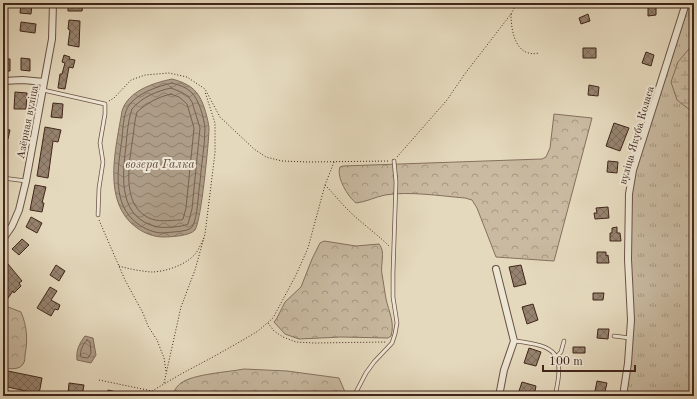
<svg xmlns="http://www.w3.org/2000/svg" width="697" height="399" font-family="'Old Standard TT',serif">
<defs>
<pattern id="grass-tufts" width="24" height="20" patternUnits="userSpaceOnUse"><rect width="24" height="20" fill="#c9baa1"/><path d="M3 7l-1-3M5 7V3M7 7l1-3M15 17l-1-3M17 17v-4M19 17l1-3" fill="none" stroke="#a59782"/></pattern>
<pattern id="forest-crowns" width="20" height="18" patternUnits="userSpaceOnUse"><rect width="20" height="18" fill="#c9baa1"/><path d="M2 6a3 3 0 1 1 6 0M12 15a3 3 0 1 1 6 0" fill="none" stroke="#a59782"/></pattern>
<pattern id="wetland-marsh" width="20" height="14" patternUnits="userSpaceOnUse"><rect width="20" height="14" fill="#c9baa1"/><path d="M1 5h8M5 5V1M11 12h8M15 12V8" fill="none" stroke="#a59782"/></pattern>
<pattern id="water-waves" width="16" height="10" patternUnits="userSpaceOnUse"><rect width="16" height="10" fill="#ad9c86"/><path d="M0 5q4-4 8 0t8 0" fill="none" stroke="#8e7f6d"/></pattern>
<pattern id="building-cross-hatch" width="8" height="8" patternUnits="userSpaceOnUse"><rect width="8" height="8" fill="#96836f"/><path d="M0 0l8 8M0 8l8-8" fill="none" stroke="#7c6b5a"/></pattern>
</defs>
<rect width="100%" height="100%" fill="#e5d9bd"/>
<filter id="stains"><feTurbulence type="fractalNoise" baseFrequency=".005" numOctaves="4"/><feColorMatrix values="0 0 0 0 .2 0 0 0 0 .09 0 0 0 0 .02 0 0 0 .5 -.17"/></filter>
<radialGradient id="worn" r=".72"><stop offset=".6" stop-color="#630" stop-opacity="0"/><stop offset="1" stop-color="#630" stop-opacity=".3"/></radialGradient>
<path fill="url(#grass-tufts)" stroke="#85705e" d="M686,3H694V396H623L628,363V259L633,170Z"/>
<path fill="url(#forest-crowns)" stroke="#85705e" d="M554,114L592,118L554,261L496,257L477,208L472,200L465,198C441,196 409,191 385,195C375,197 366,202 356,203C348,197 336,177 340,167L343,166L542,159L546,157L550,148Z
M324,241L356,246L379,244C386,252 380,264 382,274C383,282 385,291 386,299C389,312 395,323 391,336L388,338L341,337L299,339L285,334L274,322L277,318L285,302L301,287L312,259L320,243Z
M3,305L21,312C27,326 28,340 25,355C25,357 25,362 23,364C20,370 9,369 3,368Z
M244,369L287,371L339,378L345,392V396H172C174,391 176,387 181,383C193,374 229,372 244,369Z"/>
<path fill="url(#wetland-marsh)" stroke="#85705e" d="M694,43V110H690L677,100L671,82L678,62Z
M694,342V396H689Z"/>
<path fill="url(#water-waves)" stroke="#826c5b" d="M172,79C183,82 193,86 199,96C204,104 208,119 209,128C209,142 201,222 195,230C190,236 170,237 163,237C154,237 144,233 137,228C101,202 116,148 122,111C128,91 153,83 172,79Z
M85,336L93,338L96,355L91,363L77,360C76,350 79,344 85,336Z"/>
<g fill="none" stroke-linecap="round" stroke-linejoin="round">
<path stroke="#776050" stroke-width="1" d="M172,83C179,85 186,87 191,92C199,99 204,118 205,128C205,146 201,165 200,182C198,193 198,218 192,227C189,232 169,232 163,233C154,233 145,229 138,224C111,205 118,167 122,139C123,130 123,115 128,107C135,94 158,86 172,83Z
M171,88L181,92L188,96L192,102L200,128L192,209L188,224C182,227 165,228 158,227C118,219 122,177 126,146C127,134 128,121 132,109C142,97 157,91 171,88Z
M171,94L179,97L187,104L194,128L186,208L183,219L181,220C169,220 158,223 147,217C122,203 129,166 132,143C134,133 134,122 137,112C147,103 158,97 171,94Z
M87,340L90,342L91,353L88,358L81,357C79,352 83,344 87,340Z"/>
<path stroke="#826c5b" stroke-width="2" d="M694,396V395"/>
</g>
<path fill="url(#building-cross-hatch)" stroke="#41251b" d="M68,3H83L82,11H68Z
M21,4L32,5L31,14L20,13Z
M648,6H656V15L648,16Z
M588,14L590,21L581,24L579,18Z
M69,20L80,21L79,47L68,45L70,30L68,29Z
M21,22L36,24L35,33L20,31Z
M583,48H596V58H583Z
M646,52L654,55L651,66L642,63Z
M64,55L70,57L69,59L75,60L73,68L69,67L65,89L58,88L60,74H62L65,63L62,62Z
M21,58L30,59V71L21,70Z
M3,59H10V71H3Z
M589,85L599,87L598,96L588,95Z
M15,92L27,93L26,109H14Z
M53,103L63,104L62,118L51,117Z
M614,123L629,128L620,151L606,146Z
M45,127L61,130L58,142L53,141L48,178L37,176Z
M3,129L10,130L8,139L3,138Z
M608,161L618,162L617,173L607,172Z
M35,185L46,187L42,203H44L42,212L30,210Z
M608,207L609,218L595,219L594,213H597L596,208Z
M31,217L42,223L37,233L26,227Z
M617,227V233H620L621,241H610V233H612V228Z
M22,239L29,245L19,255L12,249Z
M597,252H606V256L608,255L609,263H597Z
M3,258L22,281L19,283L21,286L14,293L13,291L6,301L3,299Z
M56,265L65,271L59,281L50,275Z
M521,265L526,284L514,287L509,267Z
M50,287L57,291L51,300L60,305L58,310L55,309L51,316L37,308Z
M593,293H604L603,300H593Z
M533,304L538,320L527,324L522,307Z
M598,329H609L608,339L597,338Z
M573,347H585V353H573Z
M529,348L541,352L536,366L524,363Z
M3,370L42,378L39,394L3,386Z
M597,381L607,383L604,396H594Z
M522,382L536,386L534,396H524L518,394Z
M69,383L84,385L82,396H72V395L68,394Z
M108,390L125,394V396H107Z"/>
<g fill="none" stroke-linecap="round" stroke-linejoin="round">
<g stroke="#6a5244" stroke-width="4.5">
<path id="service" d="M43,90L105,104V114L100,143L103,162L99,188L98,215
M3,178L26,181
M614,336L630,338
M515,341C557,346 565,353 555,396
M556,357L561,352L564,341
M354,396L366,373L374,362L392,343L395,334L397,323L393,297V273L396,182L394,161"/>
</g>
<g stroke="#6a5244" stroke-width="8">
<path id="minor" d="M3,81L23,80L44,82
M3,239L12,226L19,210L26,181L52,39L53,3
M496,269L514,341L504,370L499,396
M623,396L628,363L631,320L628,259L629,194L633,170L686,3"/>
</g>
<path stroke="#41251b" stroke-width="1" stroke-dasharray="1 2" stroke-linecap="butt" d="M511,14C511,32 516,58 539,53
M109,101L114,98L131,80L145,75L169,73L187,77L205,89L220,117L254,149L266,157L282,161L309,162L390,161
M397,157L447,100L464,75L511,14L517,3
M325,185C333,193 340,202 348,210C361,223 376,233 389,246
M99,220L125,280L143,313L148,326L157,340L164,358L166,371
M119,266C129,269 140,271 151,272C166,272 190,264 198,250C200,246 202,242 204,238
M268,323L274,331L283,337L296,342L314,343L386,342
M99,380L152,391L181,374L213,357L243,340L258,331L273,318L296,275L308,248L325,185L334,162
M164,383L181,307L195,270L205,234L215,153V123L205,92"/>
<use href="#service" stroke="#eee6d4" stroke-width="3"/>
<use href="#minor" stroke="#eee6d4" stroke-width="6"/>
</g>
<g text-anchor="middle" stroke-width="4" stroke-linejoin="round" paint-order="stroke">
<g font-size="11" fill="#41251b" stroke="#eee6d4">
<text transform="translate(27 122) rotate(-79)" y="4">Азёрная вуліца</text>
<text transform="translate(636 135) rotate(-74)" y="4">вуліца Якуба Коласа</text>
</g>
<g font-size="12" font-style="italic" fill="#61493b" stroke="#eee6d4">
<text x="160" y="168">возера Галка</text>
</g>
</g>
<rect width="697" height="399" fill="none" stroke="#e5d9bd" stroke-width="16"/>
<rect x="4" y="4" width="689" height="391" fill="none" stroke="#41251b" stroke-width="2"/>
<rect x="8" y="8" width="681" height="383" fill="none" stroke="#41251b"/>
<path d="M543 365v6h92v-6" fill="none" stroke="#41251b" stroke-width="2"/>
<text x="549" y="365" font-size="12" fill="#41251b" stroke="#eee6d4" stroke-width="3" paint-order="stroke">100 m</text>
<rect width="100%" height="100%" filter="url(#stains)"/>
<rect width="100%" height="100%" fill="url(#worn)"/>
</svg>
